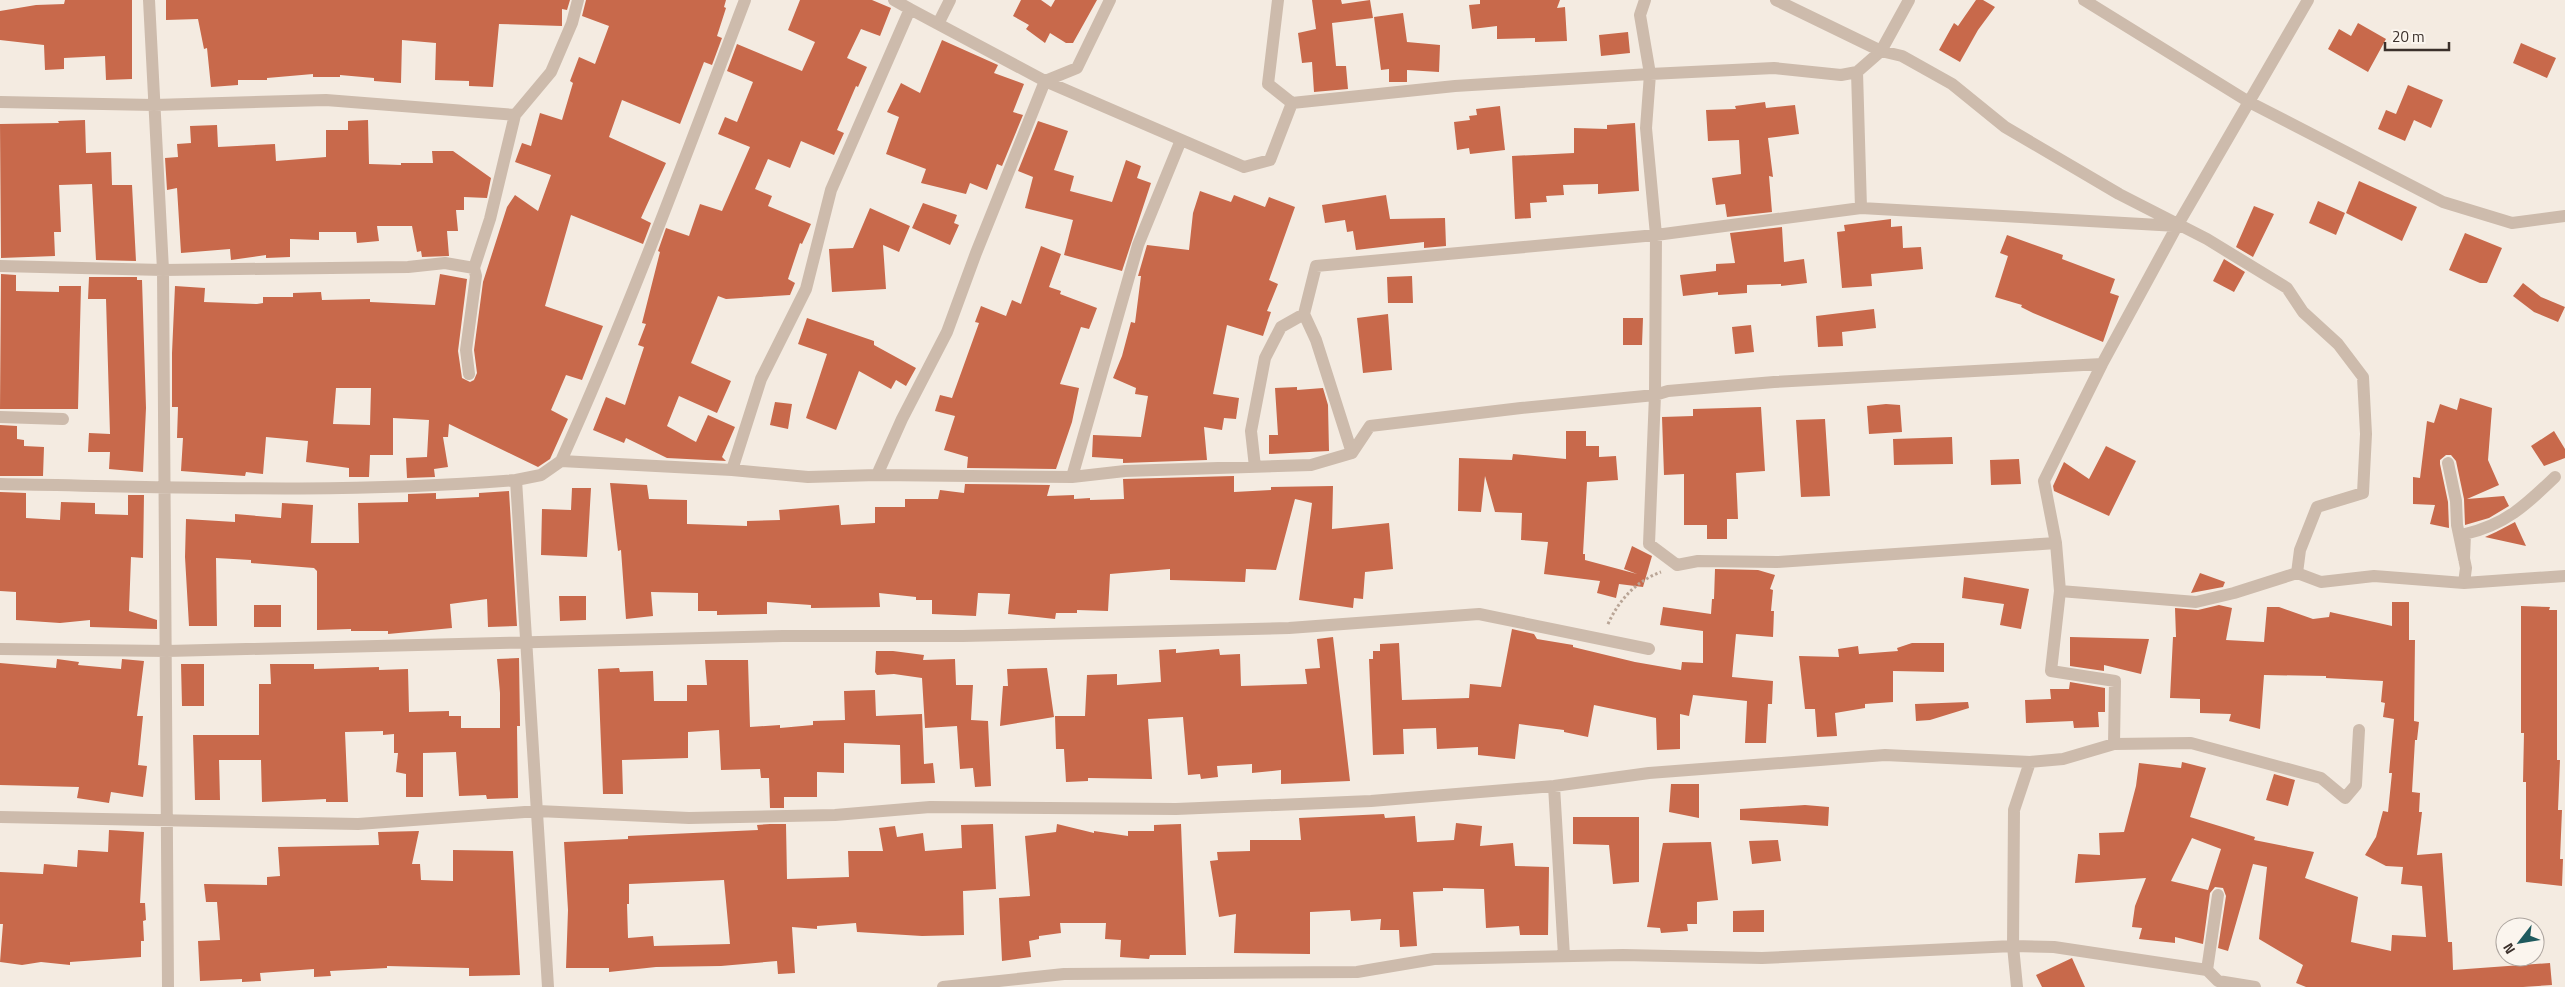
<svg xmlns="http://www.w3.org/2000/svg" width="2565" height="987" font-family="'Titillium Web',sans-serif">
<rect width="100%" height="100%" fill="#f4ebe1"/>
<path fill="#c8694b" fill-rule="evenodd" d="M65,0H132V79L106,80L105,56L64,58V69L45,70L44,45L0,40V11L36,5L64,4Z
M166,0H570L567,10L562,9V26L499,24L493,87L469,86V81L435,80L436,43L402,40L401,83L374,81V78L340,75V77H313V74L267,78V80H238V85L211,87L207,48L204,49L198,19L166,20Z
M586,0H726L724,7L726,8L717,36L722,38L712,65L704,62L680,124L622,100L609,137L666,163L641,218L651,223L643,244L571,215L545,306L603,326L582,380L566,375L551,410L568,419L550,459L538,467L449,424L448,437H443L448,467L434,469L435,477L407,478L406,458L427,457L429,420L393,418V455H370L369,477H349V468L306,462L308,441L266,437L263,474L246,472L245,476L181,471L183,438H177L178,407H172V353L175,286L205,288L204,302L257,304L263,303V297H293V293L321,292L322,300L370,299V302L435,305L440,274L467,279L458,351L462,378L470,382L474,380L477,373L474,350L483,282L507,207L515,195L538,211L551,175L515,162L522,143L531,146L540,113L562,120L573,83L570,81L579,57L595,64L609,26L582,16ZM336,388H371L370,425L333,424Z
M800,0H872L891,8L880,36L861,29L847,58L867,67L858,87L856,86L837,130L844,133L834,155L801,141L790,168L768,159L755,189L772,196L768,206L811,224L802,244L800,243L788,279L795,283L790,295L726,299L718,296L691,363L731,381L717,413L679,396L667,426L696,442L708,415L735,427L722,457L726,461L667,458L626,438L624,443L593,430L606,397L625,405L644,347L638,345L646,324L642,323L660,252L658,251L666,228L689,236L700,204L722,211L750,147L718,134L725,117L737,122L753,82L727,71L737,44L802,71L815,42L788,30Z
M1021,0H1041L1051,7L1055,0H1097L1073,43H1066L1050,33L1045,43L1026,29L1029,25L1013,16Z
M1312,0H1341L1342,4L1370,0L1373,18L1332,23L1336,66H1346L1348,89L1314,92L1312,62L1302,63L1298,33L1316,29Z
M1480,0H1560L1557,8L1565,7L1567,41L1535,42V38L1497,39V26L1472,29L1469,5L1480,4Z
M1976,0H1983L1995,7L1978,30L1960,62L1939,50L1954,23L1958,26Z
M1403,13L1407,42L1440,45L1439,72L1407,70V82H1389V69L1381,70L1374,17Z
M2358,23L2386,39L2368,72L2328,49L2339,29L2351,36Z
M1628,32L1630,53L1601,56L1599,35Z
M942,40L998,65L994,73L1024,84L1013,112L1023,115L1002,166L997,164L987,190L970,183L966,194L921,183L926,169L886,154L899,117L887,112L901,83L920,93Z
M2521,43L2556,58L2547,78L2513,63Z
M2408,85L2443,100L2431,128L2414,120L2405,141L2378,129L2386,110L2396,114Z
M1765,102L1766,108L1795,105L1799,134L1768,138L1773,177L1769,176L1772,212L1727,217L1725,204L1716,205L1712,178L1741,174L1739,140L1708,141L1706,110L1736,109L1735,106Z
M1500,106L1505,150L1470,154L1469,148L1457,150L1454,122L1470,120L1469,116L1477,115L1476,109Z
M85,120L86,153L111,152L112,185H132L136,261L96,260L92,184L59,185L61,232H54L55,256L1,258L0,124L59,123L58,121Z
M368,120L369,164L401,165V163H433L432,151H453L491,178L487,198L464,197V210H456L458,231H447L449,256L422,257L421,251L417,252L412,226H377L379,241L357,243L356,232H319V240L290,239V257L266,258V255L231,260L230,249L181,253L177,188L167,190L165,158L178,157L177,144L191,143L190,126L217,125L218,147L275,144L276,161L326,157V130H348V121Z
M1038,121L1068,131L1054,170L1074,176L1070,191L1112,202L1126,160L1141,166L1137,178L1151,183L1122,271L1064,255L1073,220L1025,208L1033,177L1018,171Z
M1635,123L1639,191L1598,194V184L1563,185L1564,195L1546,196L1547,202L1530,203L1531,218L1515,219L1512,156L1574,153V128L1607,129V125Z
M2359,181L2417,207L2402,241L2346,213Z
M1200,191L1231,202L1234,195L1265,207L1269,197L1295,207L1269,280L1278,284L1267,311L1271,312L1263,336L1227,325L1213,394L1239,398L1236,419L1224,418L1222,430L1204,427L1207,460L1123,463V459L1092,457L1093,435L1141,437L1148,396L1135,394L1136,388L1113,378L1122,356L1131,322L1135,323L1141,276H1138L1147,245L1189,250L1193,213Z
M1386,195L1390,219L1445,218L1446,246L1424,248V242L1356,250L1353,231L1347,232L1345,220L1325,223L1322,205Z
M2318,201L2345,213L2336,235L2309,223Z
M923,203L957,215L954,223L959,225L950,245L912,228Z
M2254,206L2274,214L2253,257L2236,247Z
M870,208L910,226L899,252L883,245L886,289L832,292L829,249L853,248Z
M1891,219V227L1902,226L1903,248L1921,247L1923,269L1871,274L1872,286L1842,288L1837,232L1845,231L1844,225Z
M1782,227L1784,262L1804,259L1807,283L1781,286V284L1747,285V293L1718,295V292L1683,296L1680,275L1716,271V264L1735,263L1730,233Z
M2465,233L2502,248L2487,283H2480L2449,270Z
M2007,235L2063,255L2062,259L2115,279L2110,293L2119,296L2103,342L2033,313L2021,307L2022,305L1995,297L2008,256L2000,253Z
M1041,246L1061,254L1049,287L1061,291L1060,294L1097,308L1089,329L1081,327L1060,384L1079,388L1072,422L1056,469L967,468L968,457L944,450L955,416L935,411L940,395L952,398L979,323L975,322L981,306L1006,316L1012,300L1021,304Z
M2224,259L2245,272L2234,292L2213,281Z
M1,274L16,275V291L59,292V286H81L78,409H0Z
M1412,276L1413,303H1388L1387,277Z
M89,277H137V280H142L146,408L143,472L109,469L110,452H88L89,433L110,434L106,299H88Z
M2523,283L2541,297L2565,307L2558,322L2534,312L2513,296Z
M1874,309L1876,328L1842,332L1843,346L1818,347L1816,316Z
M1388,314L1392,370L1363,373L1357,318Z
M807,318L874,341V345L916,368L906,386L896,380L891,389L859,371L836,430L806,418L827,354L798,344Z
M1623,318H1643L1642,345H1623Z
M1751,325L1754,352L1735,354L1732,327Z
M1297,387V390L1323,388L1328,405L1329,451L1269,454V435H1278L1275,388Z
M2460,398L2492,408L2488,460L2499,485L2467,499L2504,496L2509,506L2489,518L2465,525L2464,499L2456,461L2451,455H2446L2440,460V464L2448,502L2449,528L2430,524L2435,505L2413,504V477L2420,478L2427,421L2434,423L2440,404L2457,410Z
M775,402L792,404L788,429L770,425Z
M1886,404L1900,405L1902,432L1869,434L1867,406Z
M1761,407L1765,471L1736,473L1738,519H1727V539H1707V525H1684V474L1664,475L1662,417L1693,416V409Z
M1825,419L1830,496L1801,497L1796,420Z
M0,425L17,426V439L24,440V446L44,447L43,476H0Z
M1566,431H1586V446H1599V457L1616,456L1618,480L1587,482L1583,554H1585V560L1637,574L1624,569L1632,546L1652,556L1643,587L1619,584L1616,598L1597,593L1600,581L1544,574L1548,542L1521,540L1522,513L1495,512L1485,476L1481,512L1458,511L1459,458L1512,460L1513,454L1566,459Z
M2554,431L2565,449V458L2544,466L2531,446Z
M1952,437L1953,464L1894,465L1893,439Z
M2106,446L2136,461L2109,516L2054,491L2053,486L2064,462L2089,479Z
M2019,459L2021,484L1991,485L1990,460Z
M1234,476V492L1271,490V487L1333,486L1332,529L1389,523L1393,569L1365,572L1363,599L1354,598L1353,608L1299,600L1312,503L1295,499L1276,570L1246,569L1245,582L1170,580V569L1110,574L1108,611L1077,610V613H1056L1055,619L1008,614L1010,594L978,593L976,616L932,614V600H916V597L879,593L880,607L811,608V605L767,602V614L717,615V611H698V593L651,592L653,616L626,619L621,550L618,551L610,483L647,485L649,499L687,500V524L747,526V521L780,520L779,510L839,505L841,525L875,523V507H905V499H938L940,490L964,493L965,484L1050,485L1047,496L1074,495V499L1090,498V500L1124,499L1123,479Z
M572,488H591L587,557L541,555L542,509L571,510Z
M509,491L517,626L488,627L487,599L450,604L452,628L388,634V631H351V629L317,630V571L314,568L251,563V560L216,558L217,626H189L185,557L186,519L235,522V514L281,518L282,503L313,505L311,543H359L358,503L408,502V494L436,493V499L479,497V493Z
M0,492L26,493V518L60,520L61,502L95,503V514L128,515V495H144L143,558L131,557L129,611L157,620V629L90,627V620L60,623L16,620V592L0,591Z
M2515,522L2526,546L2485,537L2496,532Z
M1715,569L1758,570L1775,575L1770,589L1773,590L1771,611H1774L1773,637L1736,634L1732,677L1773,681L1772,704H1768L1766,743H1745L1747,701L1693,695L1689,716L1680,714V749L1657,750L1656,718L1594,705L1588,737L1564,732V730L1519,724L1515,759L1478,755V747L1437,749L1436,728L1403,729L1404,754L1373,755L1369,659H1373V651H1380V644L1399,643L1402,700L1469,698L1470,684L1501,687L1512,629L1534,634L1537,639L1573,645V647L1635,662L1681,670L1682,662L1703,663V631L1660,625L1663,607L1711,614L1712,599H1714Z
M2200,573L2225,582L2223,587L2191,593Z
M1964,577L2029,589L2021,629L2000,625L2004,604L1962,598Z
M559,596H586V620L560,621Z
M2392,602H2409V640H2415L2414,721L2419,722L2417,740H2415L2412,792L2420,793L2419,812H2422L2417,855L2442,853L2448,942H2452L2453,970L2550,963L2552,985L2523,987H2306L2296,983L2303,965L2259,939L2267,867L2253,864L2228,951L2218,948L2226,896L2223,888L2215,887L2210,893L2203,944L2175,937V943L2139,939L2142,928L2132,927L2135,906L2146,878L2075,883L2078,854L2100,855L2099,833L2124,832L2136,786L2139,763L2181,768L2182,762L2206,768L2190,817L2255,837L2254,840L2314,852L2305,878L2358,897L2351,942L2391,951L2392,935L2426,937L2422,886L2401,884L2403,867L2386,866L2365,855L2376,837L2383,811L2388,812L2392,773H2389L2394,719L2383,717L2385,703L2381,702L2383,681L2326,678V676L2264,675L2260,729L2229,721L2231,714L2200,713V699L2170,698L2173,637H2176L2175,608L2198,610L2219,605L2232,608L2226,640L2264,642L2267,607H2279L2313,619L2329,617L2330,612L2392,626ZM2192,838L2221,849L2208,890L2171,881Z
M254,605H281V627H254Z
M2521,606L2550,607L2549,610H2557V760H2560L2558,810H2562L2560,859H2563L2562,886L2526,882V782H2523L2524,733H2521Z
M1333,637L1350,781L1281,784V770L1252,773V764L1217,766L1218,777L1201,779L1200,774L1188,775L1183,717L1148,719L1152,779L1088,778V781L1066,782L1064,749H1056L1055,716H1085L1087,675L1117,674V685L1161,682L1159,650L1176,649V653L1219,649L1220,655L1240,654L1241,686L1307,684L1305,669L1320,668L1317,639Z
M2070,637L2149,639L2141,674L2104,665V671L2070,666Z
M1912,643H1944V672L1893,671V702L1865,704V708L1835,713L1837,736L1817,737L1815,709H1805L1799,656L1839,657L1838,649L1858,646L1859,654L1898,651L1897,648Z
M876,651H893L924,655L923,660L955,659L956,685H973L971,720L988,721L991,786L975,787L973,768L960,769L957,726L925,728L922,678L894,674L877,675L875,672Z
M519,658L520,726H517L518,798L487,799L486,795L459,796L456,752L423,753V797H406V774L396,772L398,753H394V734L383,735V731L345,732L348,802H326V799L262,802L261,760H219L220,800H195L193,735H259V684H271L270,664H314V669L379,667V670L408,669L409,712L449,711V716H461V728H500V693L497,659Z
M57,659L79,662L78,665L121,669L122,659L144,661L137,716H143L138,765L147,766L143,797L111,792L109,803L77,798L79,787L0,785V663L56,668Z
M705,660H748L750,727L780,725V728L813,725V721L845,720L844,691L875,690L876,716L922,714L924,764L933,763L935,783L901,784L900,745L844,743V773L817,772V797H784V808H770L769,778H761L760,769L721,770L719,730L688,732V758L622,760L623,794H603L598,669L619,668L620,672L653,671L654,701H687V685H707Z
M181,664H204V706H182Z
M1047,668L1054,717L1000,726L1003,686H1008L1007,669Z
M2070,682L2105,688V712H2098L2099,727L2074,728L2073,721L2026,723L2025,700L2051,699L2050,689H2069Z
M1968,702L1969,708L1930,720L1916,721L1915,704Z
M2274,774L2295,780L2288,806L2266,800Z
M1671,784H1699V818L1669,812Z
M1805,805L1829,807L1828,826L1740,820V809Z
M1384,814L1385,818L1415,816L1417,842L1454,840L1456,823L1482,826L1480,846L1513,843L1515,866L1549,867L1548,935H1520L1519,926L1486,928L1484,889L1443,888V891L1413,892L1417,946L1400,947L1399,930H1380L1381,919L1351,921L1350,910L1310,912V954L1234,953L1236,914L1219,917L1210,861L1218,860L1217,852L1250,851V840H1301L1299,818Z
M1573,817H1639V882L1613,884L1609,845L1573,844Z
M770,824H786L787,879L849,877L848,851H883L879,828L895,826L897,837L923,833L925,851L962,848L961,825L993,824L996,889L963,891L964,935L922,936L857,932L856,923L817,926V929L792,927L795,973L778,974L777,961L721,966L656,967L609,972V968H566L568,910L564,842L628,839V836L758,830L757,825ZM724,880L730,944L654,946L653,936L628,938L627,904H629V884Z
M1057,824L1094,833V831L1128,836V831H1154V825L1181,824L1186,955H1150L1149,959L1120,957L1121,940L1105,939L1106,923H1060L1061,933L1039,936V939L1029,941L1031,957L1002,961L999,898L1030,896L1025,836L1056,832Z
M109,830L144,832L140,903H145L146,920L143,921L144,941H141V957L70,962V965L41,962L22,965L0,962L3,924H0V872L43,874L44,864L77,867L78,850L108,852Z
M419,831L412,864H420L421,880L453,881V850L513,851L520,975L469,976V968L387,966V968L330,971L331,976L314,977V969L260,973L261,981L242,982V979L200,981L198,941L220,940L217,902H206L204,884L267,885V877L280,876L278,847L379,845L378,832Z
M1778,840L1781,861L1752,864L1749,841Z
M1711,842L1718,900L1697,902V924H1687L1688,931L1661,933L1660,928L1647,927L1663,843Z
M1764,910V932H1733V911Z
M2072,958L2085,987H2042L2036,975Z"/>
<g fill="none" stroke-linecap="round" stroke-linejoin="round">
<path stroke="#b9a596" stroke-width="3" stroke-dasharray="2.5 2.5" stroke-linecap="butt" d="M1608,624C1619,600 1636,581 1661,572"/>
<path stroke="#cdbbac" stroke-width="12" d="M149,0L163,270L168,987
M1776,0L1881,51L1902,56L1952,84L2005,127L2119,194L2207,239L2287,288L2303,312L2338,344L2363,377L2366,434L2363,493L2317,507L2300,550L2297,573
M2084,0L2249,102L2443,202L2512,223L2565,216
M910,9L1045,81L1244,167L1270,160L1292,103L1268,84L1278,0
M938,24L950,0
M1857,72L1861,208
M0,102L154,105L326,100L515,115
M1292,103L1455,86L1650,74L1774,68L1841,75L1857,72L1881,51L1909,0
M0,266L163,270L408,267L445,263L474,268L490,219L515,115L551,72L572,23L578,0
M469,374L466,350L476,276L474,268
M0,417L63,419
M1352,453L1370,426L1521,408L1655,395L1656,235L1646,128L1650,74L1640,15L1645,0
M561,461C629,310 686,155 745,0
M2448,463L2456,501L2457,525L2466,568L2464,583
M1255,467L1251,431L1265,358L1281,327L1304,314
M732,470L761,379L806,289L831,190L910,9L894,0
M877,475L1072,477L1125,471L1311,465L1352,453L1316,340L1304,314L1316,266L1656,235L1861,208L2177,226
M1072,477L1138,245L1181,140
M0,484C172,487 345,494 516,480
M2056,543L1777,562L1698,561L1677,565L1649,544L1655,395L1668,391L1774,382L2102,364
M2464,559L2465,534C2505,525 2526,505 2555,477
M2060,591L2196,602L2234,593L2297,573L2321,582L2374,576L2464,583L2565,576
M0,649L167,651L783,636H963L1289,628L1479,614L1649,649
M2114,744L2115,681L2051,671L2060,591L2056,543L2044,481L2102,364L2177,226L2308,0
M1554,786L1564,956
M0,817L358,824L538,811L689,818L835,815L930,807L1176,809L1371,801L1554,786L1649,773L1885,755L2030,762L2063,759L2114,744L2191,743L2321,778L2345,798L2356,785L2359,730
M2207,970L2218,895
M548,987L516,480L541,475L561,461L732,470L808,477L877,475L902,419L947,332L976,253L1045,81L1077,68L1110,0
M943,987L1064,974L1357,972L1434,959L1623,955L1762,958L2013,946L2054,947L2207,970L2218,981L2255,987
M2017,987L2013,946L2014,810L2030,762"/>
</g>
<g transform="translate(2520 942) rotate(239)"><circle r="24" fill="#fbf5ee" stroke="#aea6a0"/>
<path d="M0-4L9 19L0 12L-9 19Z" fill="#1f5a5e"/>
<text y="-8" font-size="14" font-weight="bold" text-anchor="middle" fill="#3b302b">N</text>
</g>
<path d="M2385 42v8h64v-8" fill="none" stroke="#3b302b" stroke-width="2.5"/>
<text x="2392" y="42" font-size="15" fill="#3b302b" stroke="#fbf5ee" stroke-width="4" paint-order="stroke">20 m</text>
</svg>
